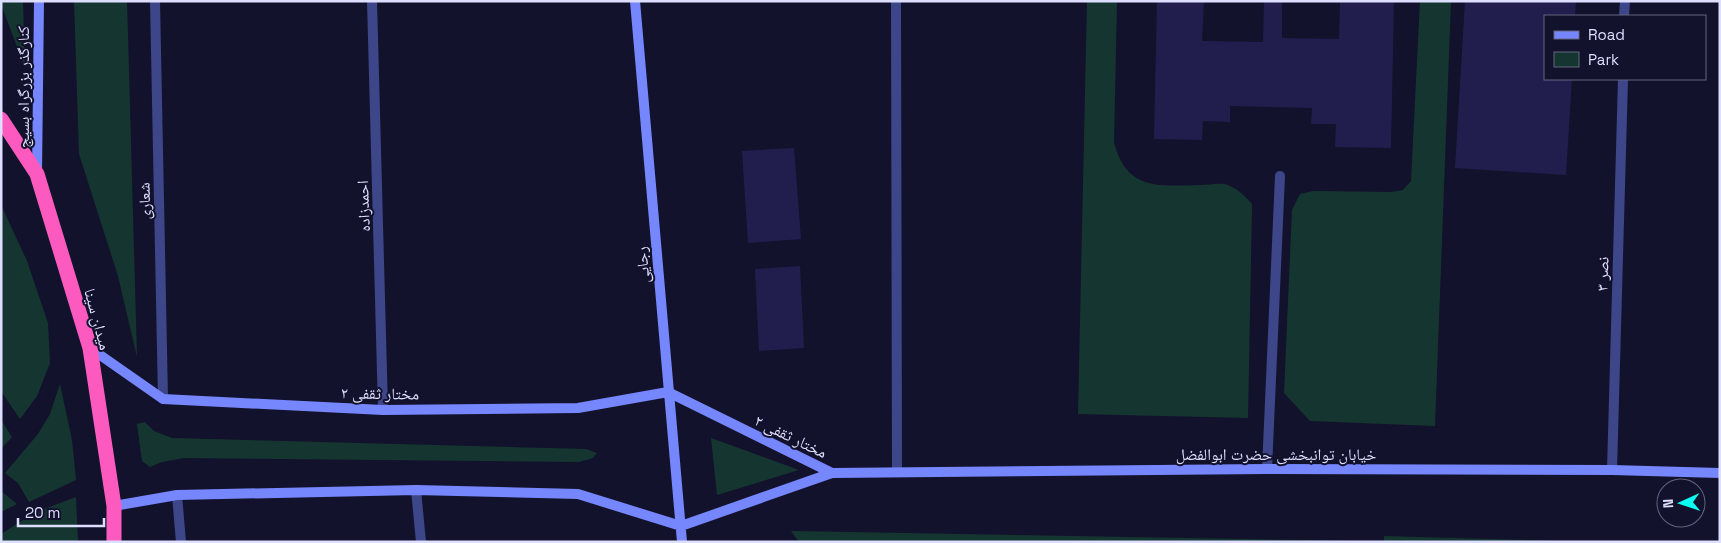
<svg xmlns="http://www.w3.org/2000/svg" width="1721" height="543" font-family="'Space Grotesk','Noto Naskh Arabic',sans-serif">
<rect width="100%" height="100%" fill="#13122c"/>
<path fill="#153630" d="M1,1H23L25,68L1,4Z
M74,1H127L137,357L118,276L79,154Z
M1087,1H1117L1114,142C1126,191 1159,186 1200,185C1207,185 1217,183 1224,184C1236,187 1244,195 1252,204L1248,418L1078,414Z
M1420,1H1451L1435,426L1310,421L1284,393L1292,210L1300,194L1313,191L1391,192L1403,190L1411,181Z
M1,205L27,261L48,323L50,363L37,396L20,419L1,391Z
M60,384L72,440L76,480L29,502L18,483L5,473L38,434L50,414Z
M1,420L12,437L1,449Z
M145,422L154,431L172,438L586,449L597,453L593,458L579,462L184,458L162,462L150,467L142,461L137,424Z
M711,438L799,470L717,495Z
M1,491L17,504L1,512Z
M76,497L78,542H1V534L34,513Z
M791,531L1360,541L799,542Z
M1384,536L1595,542H1384Z"/>
<path fill="#211e4d" d="M1157,1H1204L1202,41L1263,42L1264,1H1282V38L1339,39L1340,1H1394L1391,148L1335,147L1336,124H1311L1312,108L1230,106V122L1203,121L1202,140L1154,139Z
M1465,1H1576L1575,16H1545V79H1572L1566,175L1455,168Z
M794,148L801,239L748,243L742,151Z
M800,266L804,348L759,351L755,269Z"/>
<g fill="none" stroke-linecap="round" stroke-linejoin="round">
<path stroke="#3e468a" stroke-width="10" d="M896,1L897,472
M1267,469L1280,176"/>
<path stroke="#3e468a" stroke-width="10" d="M155,1L163,399
M372,1L383,410
M1624,16L1625,1
M1612,470L1623,79
M416,490L421,542
M177,495L181,542"/>
<path stroke="#7686fd" stroke-width="10" d="M635,1L682,542
M37,173L39,1
M90,348L163,399L383,410L578,408L668,392L832,473
M114,506L177,495L416,490L578,494L681,526L832,473L1267,469L1612,470L1720,473"/>
<path stroke="#fd5abf" stroke-width="15" d="M1,119L37,174L90,348L114,506V542"/>
</g>
<g text-anchor="middle" stroke-width="4" stroke-linejoin="round" paint-order="stroke">
<g font-size="16" fill="#dedeff" stroke="#13122c">
<text transform="translate(23 87) rotate(-90)" y="6">کنارگذر بزرگراه بسیج</text>
<text transform="translate(144 201) rotate(-91)" y="6">شعاری</text>
<text transform="translate(363 206) rotate(-92)" y="6">احمدزاده</text>
<text transform="translate(642 265) rotate(-95)" y="6">رجایی</text>
<text transform="translate(1602 274) rotate(-88)" y="6">نصر ۳</text>
<text transform="translate(98 319) rotate(75)" y="6">میدان سینا</text>
<text transform="translate(380 393) rotate(1)" y="6">مختار ثقفی ۲</text>
<text transform="translate(791 436) rotate(26)" y="6">مختار ثقفی ۲</text>
<text x="1276" y="460">خیابان توانبخشی حضرت ابوالفضل</text>
</g>
</g>
<rect width="1721" height="543" fill="none" stroke="#dedeff" stroke-width="5"/>
<rect x="1544" y="15" width="162" height="65" fill="#13122c" stroke="#646480"/>
<rect x="1554" y="31" width="25" height="8" fill="#7686fd" stroke="#646480"/>
<text x="1588" y="40" font-size="15" fill="#dedeff">Road</text>
<rect x="1554" y="52" width="25" height="15" fill="#153630" stroke="#646480"/>
<text x="1588" y="65" font-size="15" fill="#dedeff">Park</text>
<g transform="translate(1681 503) rotate(267)"><circle r="24" fill="#13122c" stroke="#646480"/>
<path d="M0-4L9 19L0 12L-9 19Z" fill="#0cfcf2"/>
<text y="-8" font-size="14" font-weight="bold" text-anchor="middle" fill="#dedeff">N</text>
</g>
<path d="M18 518v8h86v-8" fill="none" stroke="#dedeff" stroke-width="2.5"/>
<text x="25" y="518" font-size="15" fill="#dedeff" stroke="#13122c" stroke-width="4" paint-order="stroke">20 m</text>
</svg>
